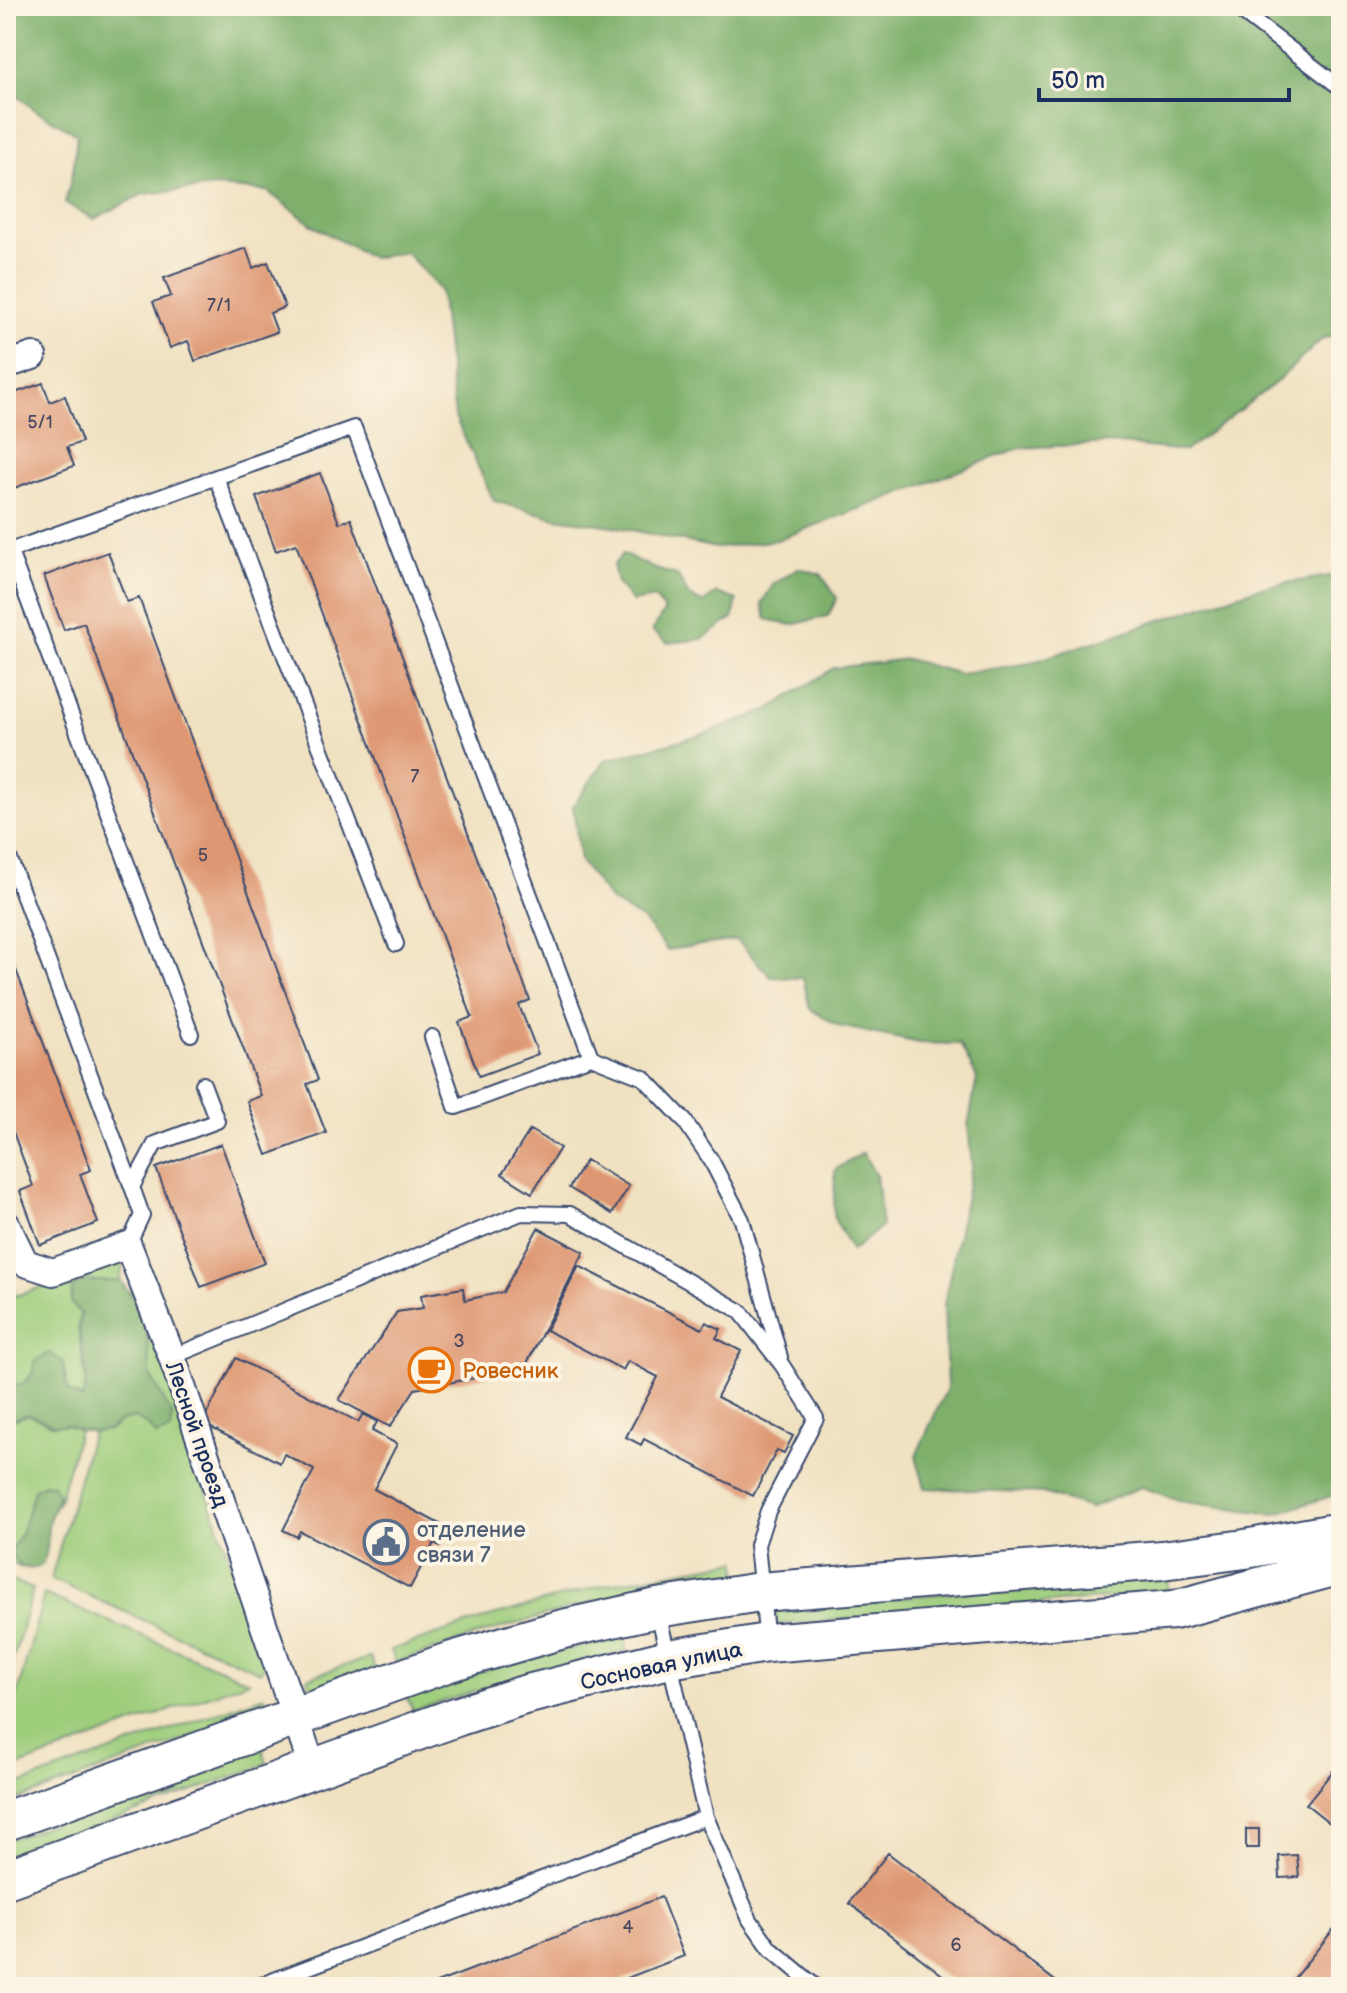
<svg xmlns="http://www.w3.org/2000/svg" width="1347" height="1993" font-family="'Balsamiq Sans',sans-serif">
<rect width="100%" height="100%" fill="#fcf5e5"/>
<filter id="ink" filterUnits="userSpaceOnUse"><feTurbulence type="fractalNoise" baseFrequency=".0125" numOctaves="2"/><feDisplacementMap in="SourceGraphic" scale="16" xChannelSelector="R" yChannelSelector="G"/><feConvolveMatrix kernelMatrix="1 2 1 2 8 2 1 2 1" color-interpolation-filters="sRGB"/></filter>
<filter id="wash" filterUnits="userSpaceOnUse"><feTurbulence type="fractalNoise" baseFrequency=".006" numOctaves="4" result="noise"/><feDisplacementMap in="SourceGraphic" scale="32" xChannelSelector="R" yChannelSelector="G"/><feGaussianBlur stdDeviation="1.8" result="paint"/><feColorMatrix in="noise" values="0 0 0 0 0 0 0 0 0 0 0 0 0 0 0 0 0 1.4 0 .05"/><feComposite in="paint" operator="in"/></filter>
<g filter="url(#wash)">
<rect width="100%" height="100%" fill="#f0e1c1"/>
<path fill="#9ecd7c" stroke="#5c7e6d" stroke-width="2" d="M124,1259L120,1281H86L78,1328L87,1386L82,1399L68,1391L62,1361L36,1360L32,1374L22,1385L6,1384V1273L16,1296Z
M135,1278L265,1665L260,1672L51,1579Z
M29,1414L52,1425H67L79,1430L58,1505V1495C39,1510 0,1545 22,1568L6,1561V1422Z
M737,1561L738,1575L604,1599L490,1631L396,1663L391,1650L489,1617L604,1585Z
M1169,1575V1593L776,1625L774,1608Z
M6,1578L33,1589L6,1684Z
M44,1594L249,1681L6,1771V1737Z
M624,1636L627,1651L507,1681L413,1711L406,1696L505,1664Z
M371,1657L375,1670L312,1692L307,1678Z
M264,1696L269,1709L6,1804V1789Z
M262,1747L267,1764L6,1860V1841Z"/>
<path fill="#7eb06c" stroke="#4c7065" stroke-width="2" d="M6,6H1341V335L1323,338L1274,384L1185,451L1111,443L1019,448L777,540L716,548L613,526L556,518L494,501L455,417L440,290L406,252L372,258L315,227L267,191L216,187L143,194L94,219L65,203L73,172L77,134L35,110L6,86Z
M623,554L655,569L677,575L688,595L702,603L717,593L737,600L733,618L702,639L668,643L652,631L665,610L655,598L632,602L617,583L613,565Z
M798,568L821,574L837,598L828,616L792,625L766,619L762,603L773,585Z
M1341,574V1493L1274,1514L1185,1502L1141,1487L1090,1508L1043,1493L925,1488L916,1456L947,1388L944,1305L972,1165L968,1126L977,1078L960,1044L920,1043L839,1026L810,1009L803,978L771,977L737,940L667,950L643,920L611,901L580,861L573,806L605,760L701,735L766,711L834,668L907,659L960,674L1030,663L1258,588Z
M863,1153L876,1176L882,1226L852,1251L834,1218L835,1170Z
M85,1281H120L137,1302L147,1330L150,1375L172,1415L171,1430L157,1436L148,1426L135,1418L121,1421L110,1430L95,1432L79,1430L67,1425H52L29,1414L6,1422V1385H22L32,1374L36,1360L49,1353L62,1361L68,1391L82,1399C93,1370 74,1343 81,1314L71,1303L72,1288Z
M43,1484L54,1485C63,1507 49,1508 48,1527C47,1543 49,1549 42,1565C27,1572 16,1568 11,1551L22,1531L34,1490Z"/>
<g id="blocks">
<path fill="#de9772" d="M246,248L253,268L268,262L285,307L270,313L277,332L195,361L188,341L170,348L153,302L171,296L164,278Z
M43,383L50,402L65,396L82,442L67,447L74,466L6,491V396Z
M320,473L339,523L351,519L530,1000L519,1005L538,1054L479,1076L459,1022L472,1017L296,544L276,551L256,497Z
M108,552L127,602L139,598L318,1080L307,1084L326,1133L267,1155L247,1101L261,1096L84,623L64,630L44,576Z
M6,943L91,1170L80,1174L98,1223L40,1245L20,1191L33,1186L6,1113Z
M530,1130L560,1148L532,1193L502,1174Z
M221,1144L265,1263L201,1287L156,1168Z
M586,1160L629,1186L612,1214L569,1188Z
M538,1228L584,1252L524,1369L415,1389L390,1427L339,1400L397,1312L423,1308L421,1295L463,1288L465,1300L503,1292Z
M579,1266L702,1329L706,1322L721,1329L716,1338L741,1351L717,1397L793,1436L784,1453L777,1450L753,1496L644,1439L641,1445L626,1437L658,1377L628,1361L623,1370L546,1330Z
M236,1358L358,1422L363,1414L377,1422L372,1431L397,1444L374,1489L449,1529L440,1546L434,1543L410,1588L300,1531L297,1537L283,1530L314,1470L284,1454L280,1463L202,1423Z
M1341,1761V1832L1306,1804Z
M1246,1829H1259V1848H1246Z
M888,1853L1063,1987H958L849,1903Z
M1297,1855L1299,1877L1280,1878L1279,1856Z
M661,1897L684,1956L604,1987H426Z
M1341,1920V1987H1289L1291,1982Z"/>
</g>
</g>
<g filter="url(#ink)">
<use href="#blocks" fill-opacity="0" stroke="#3b4a6d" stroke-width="2"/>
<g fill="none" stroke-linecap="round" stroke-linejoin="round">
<g stroke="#3b4a6d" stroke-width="18">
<path id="lane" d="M1234,6L1341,88
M216,477L396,944
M6,552L354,428L591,1057
M10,552L191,1034
M6,849L132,1187
M432,1037L456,1107L591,1057L644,1078L684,1120L711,1160L742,1220L780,1357
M128,1245L142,1215L132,1187L155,1144L217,1121L203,1084
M172,1357L521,1213L570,1214L740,1311L782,1365L816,1418L768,1511L757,1545L767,1642
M657,1608L706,1817L750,1920L771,1949L816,1987
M256,1987L706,1817"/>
</g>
<g stroke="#3b4a6d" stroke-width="30">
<path id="street" d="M6,365L33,356
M6,1224L25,1263L53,1272L128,1245L172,1357L313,1769"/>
</g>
<g stroke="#3b4a6d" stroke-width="42">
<path id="secondary" d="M6,1821L449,1662L563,1629L657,1608L760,1592L1162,1560L1245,1549L1341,1532
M6,1879L459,1716L524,1695L669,1659L767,1643L1174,1610L1341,1565"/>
</g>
<use href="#lane" stroke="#fff" stroke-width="14"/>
<use href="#street" stroke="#fff" stroke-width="26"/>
<use href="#secondary" stroke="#fff" stroke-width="38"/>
</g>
</g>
<defs>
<g id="cafe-ring" transform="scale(2.3)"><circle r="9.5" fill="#fcf5e5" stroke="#e8710a" stroke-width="1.5"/><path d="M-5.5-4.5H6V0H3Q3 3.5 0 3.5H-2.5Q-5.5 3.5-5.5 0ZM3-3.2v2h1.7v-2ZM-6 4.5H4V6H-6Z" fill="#e8710a"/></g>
<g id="civic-ring" transform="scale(2.3)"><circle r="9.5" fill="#fcf5e5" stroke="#5c6f8a" stroke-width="1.5"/><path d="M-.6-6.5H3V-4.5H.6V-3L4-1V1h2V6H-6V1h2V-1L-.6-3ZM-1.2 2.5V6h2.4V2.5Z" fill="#5c6f8a"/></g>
</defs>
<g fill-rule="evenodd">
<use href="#cafe-ring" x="431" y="1370"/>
<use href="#civic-ring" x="386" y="1542"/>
</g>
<g text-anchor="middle" stroke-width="8" stroke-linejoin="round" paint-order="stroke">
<g font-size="18" fill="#4c4963">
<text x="219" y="311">7/1</text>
<text x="40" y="428">5/1</text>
<text x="415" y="782">7</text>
<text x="203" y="861">5</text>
<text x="459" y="1347">3</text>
<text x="628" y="1933">4</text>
<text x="956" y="1951">6</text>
</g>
<g font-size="22" fill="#c56008" stroke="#fcf5e5" text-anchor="start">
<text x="462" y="1378">Ровесник</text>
</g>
<g font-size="22" fill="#1b2f5e" stroke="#fcf5e5">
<text transform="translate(198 1434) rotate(71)" y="8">Лесной проезд</text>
<text transform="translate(661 1665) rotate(-12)" y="8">Сосновая улица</text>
</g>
<g font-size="22" fill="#4e5e75" stroke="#fcf5e5" text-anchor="start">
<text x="417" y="1537">отделение<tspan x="417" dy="25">связи 7</tspan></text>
</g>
</g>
<rect width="1347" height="1993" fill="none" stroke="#fcf5e5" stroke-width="32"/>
<path d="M1039 88v12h250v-12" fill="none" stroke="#1b2f5e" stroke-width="4"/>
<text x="1051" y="88" font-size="24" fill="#1b2f5e" stroke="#fcf5e5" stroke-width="6" paint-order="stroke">50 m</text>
</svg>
